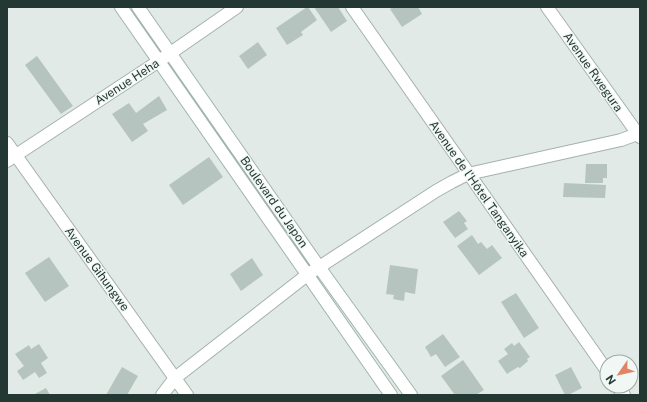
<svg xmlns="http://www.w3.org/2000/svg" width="647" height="402" font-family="'Public Sans',sans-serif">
<rect width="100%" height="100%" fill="#e1eae6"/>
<path fill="#b6c4bf" d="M307,7H308L317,20L301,32L303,35L287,45L276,28Z
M314,7H338L347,21L331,32Z
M393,7H418L422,14L402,27L390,9Z
M258,42L267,55L248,69L239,56Z
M37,56L73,106L61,114L25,65Z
M159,96L167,110L143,124L148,131L132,142L112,114L129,103L136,113Z
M209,157L223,177L183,205L169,185Z
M586,164H607V178H603V183H585Z
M564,183L606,185L605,198L563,197Z
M459,211L467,221L464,223L468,229L455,238L443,222Z
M472,235L478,244L481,242L487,249L492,245L502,258L479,275L457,246Z
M49,257L69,286L45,302L25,273Z
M252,258L263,275L241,291L230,274Z
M390,265L418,269L415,294L405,292L404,301L393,299L394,295L386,294Z
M516,293L539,328L524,338L501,302Z
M443,334L460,357L445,367L436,354L431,357L425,347Z
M519,342L530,357L527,359L528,361L520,368L518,367L507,374L498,361L508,354L504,349L512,343L514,346Z
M39,344L48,358L41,363L47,373L39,378L35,372L23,380L17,371L24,366L15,354L29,345L31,349Z
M463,360L484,390L476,395H455L441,376Z
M122,367L138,376L127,395H106Z
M571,367L582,388L568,395H565L555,375Z
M46,388L50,395H33Z"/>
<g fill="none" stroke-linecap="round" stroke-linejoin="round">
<g stroke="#a4b1ac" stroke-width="14">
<path id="street" d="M352,7L607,371
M547,7L640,137
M7,143L187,395
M7,161L159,61L237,7
M617,386L624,395
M162,395L175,378L307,275L436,191L452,182L468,174L621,140L640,133"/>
</g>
<g stroke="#a1b4ad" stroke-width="14">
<path id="secondary" d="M121,7L391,395
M138,7L319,267L411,395"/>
</g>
<use href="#street" stroke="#fff" stroke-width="12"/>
<use href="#secondary" stroke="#fff" stroke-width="12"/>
</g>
<g text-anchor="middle" stroke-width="3" stroke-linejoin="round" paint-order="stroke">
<g font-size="12" fill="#233832" stroke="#f1f7f4">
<text transform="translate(593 72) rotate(55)" y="4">Avenue Rwegura</text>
<text transform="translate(127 82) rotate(-33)" y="4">Avenue Heha</text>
<text transform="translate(479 189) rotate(55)" y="4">Avenue de l'Hôtel Tanganyika</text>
<text transform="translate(274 202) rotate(55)" y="4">Boulevard du Japon</text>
<text transform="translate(97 269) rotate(54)" y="4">Avenue Gihungwe</text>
</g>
</g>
<rect width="647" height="402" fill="none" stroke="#233832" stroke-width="16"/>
<g transform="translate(619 374) rotate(236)"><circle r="19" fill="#f1f7f4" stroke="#9faba6"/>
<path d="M0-3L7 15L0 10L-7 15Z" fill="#e38366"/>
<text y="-6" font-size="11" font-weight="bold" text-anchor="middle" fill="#233832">N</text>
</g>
</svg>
